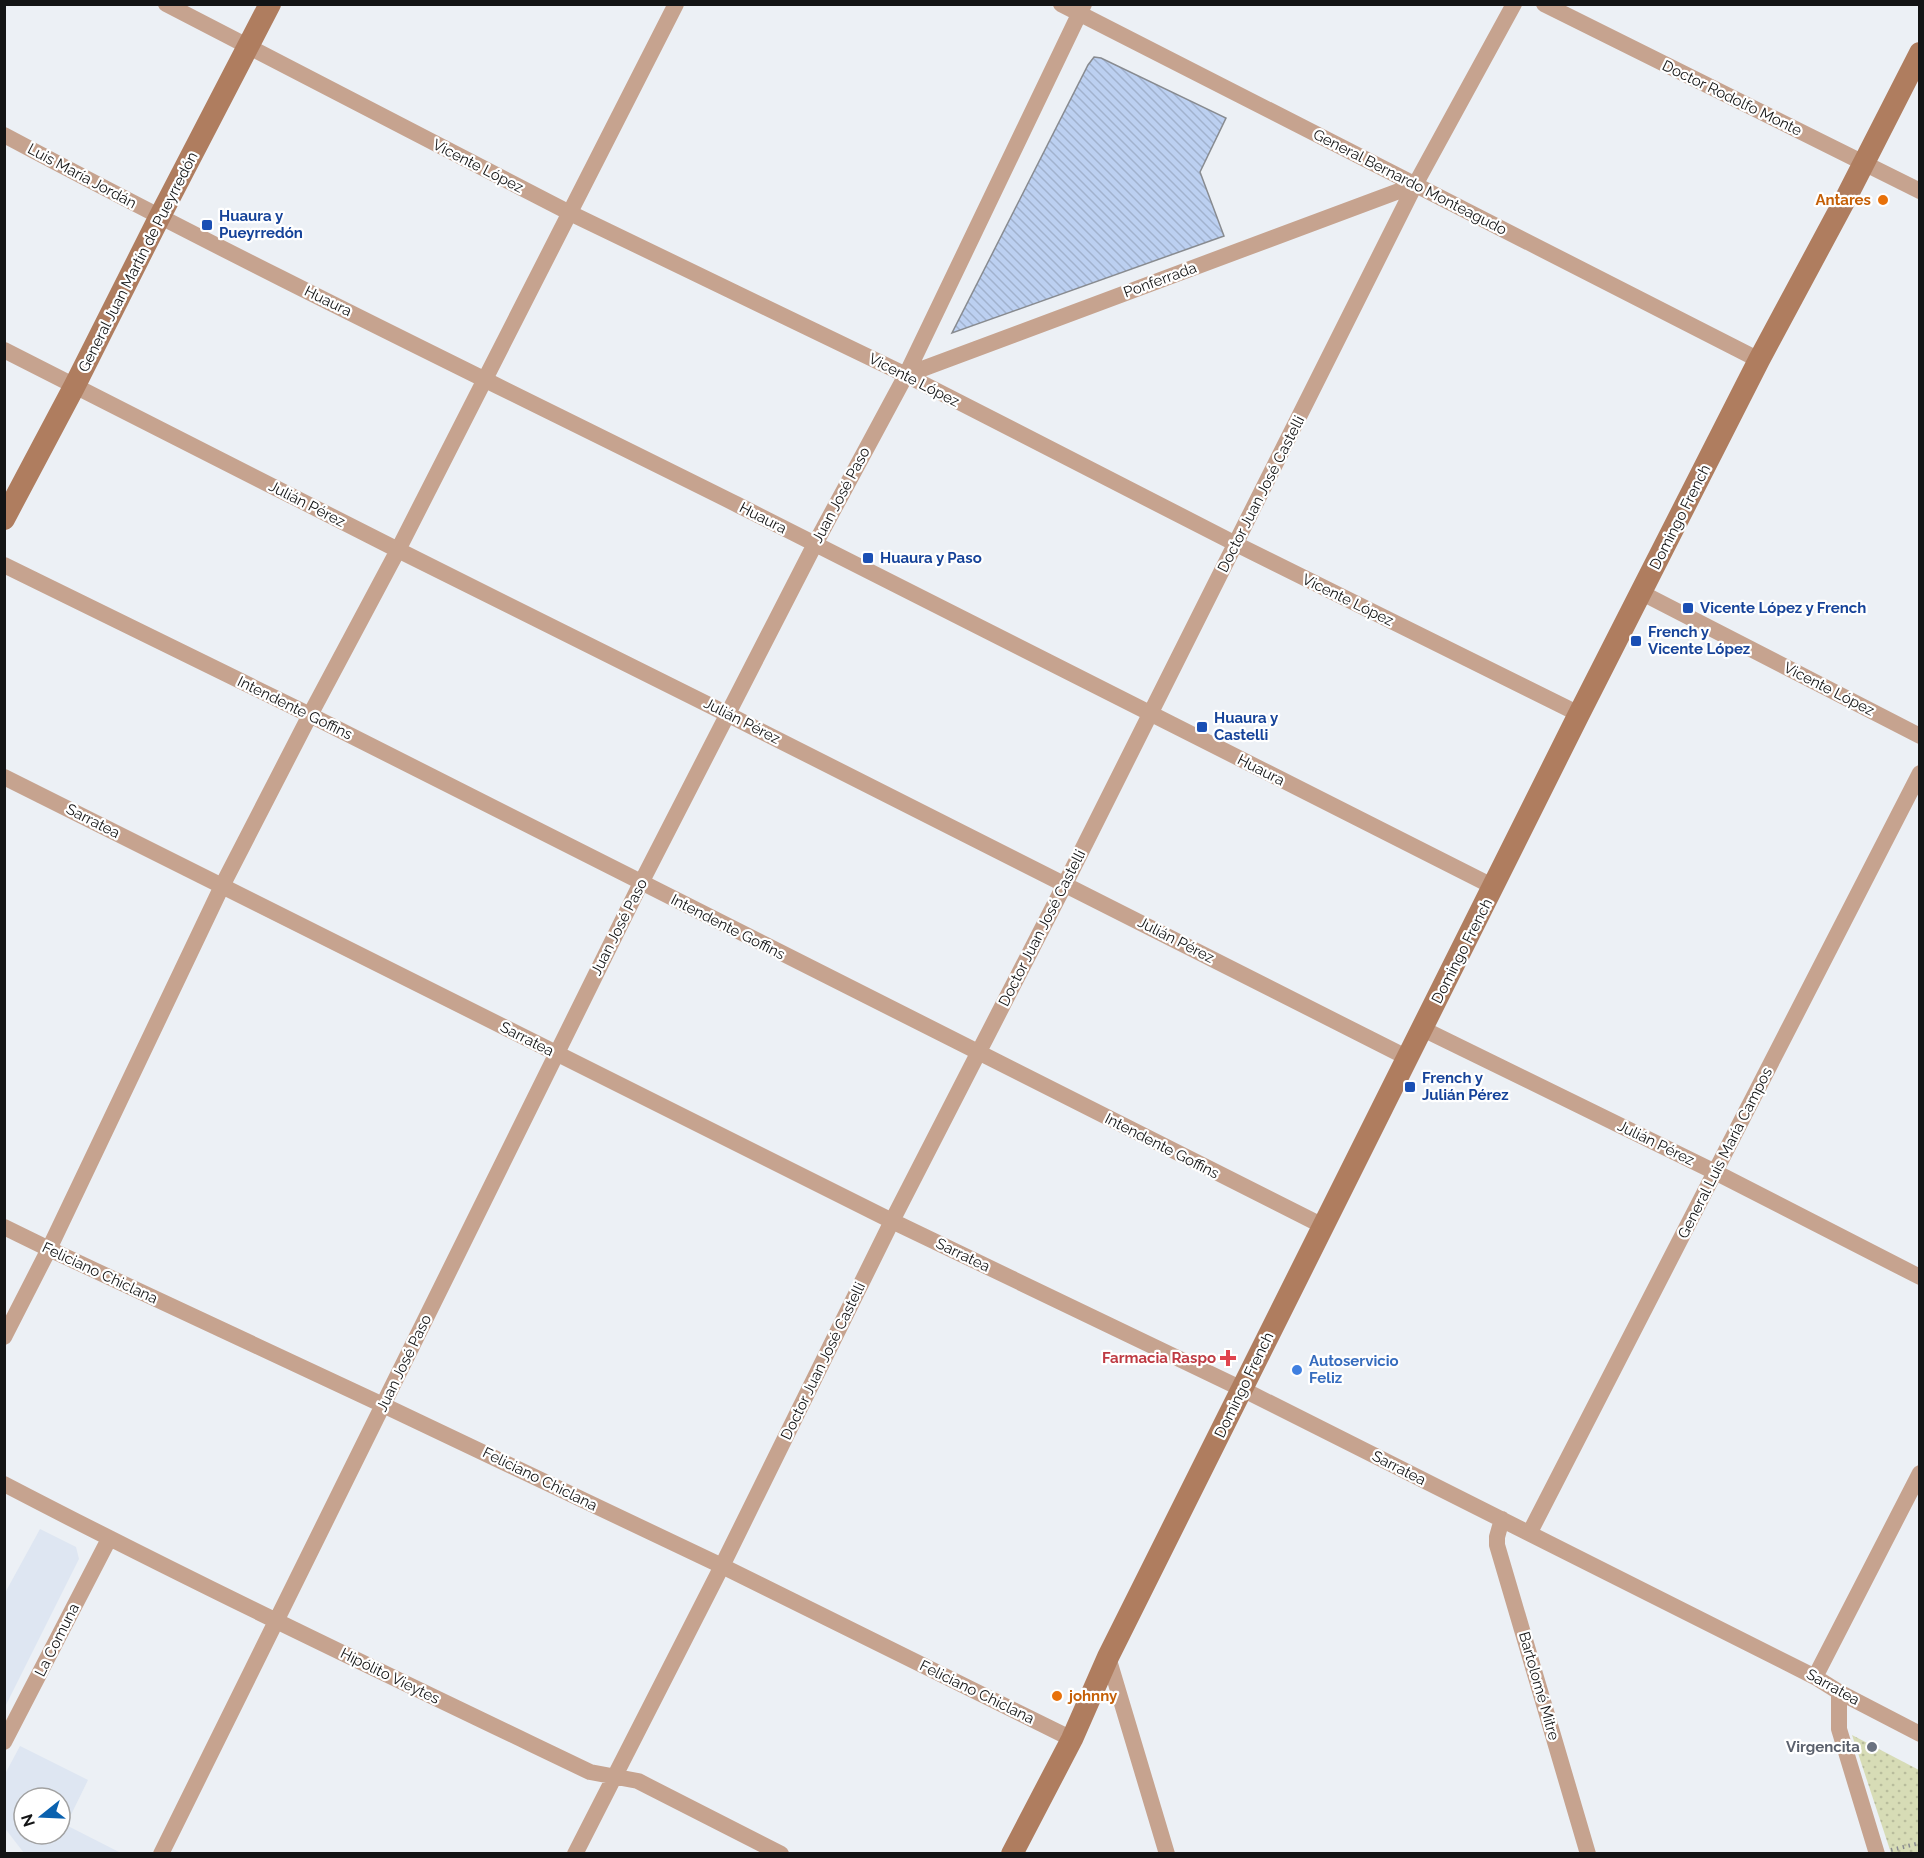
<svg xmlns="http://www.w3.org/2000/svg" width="1924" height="1858" font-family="Raleway,sans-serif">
<defs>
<pattern id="park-dots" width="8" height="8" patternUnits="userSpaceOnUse" patternTransform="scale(1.5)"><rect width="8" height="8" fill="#d7dcb6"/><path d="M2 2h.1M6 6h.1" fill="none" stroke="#b8bc9c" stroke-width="1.8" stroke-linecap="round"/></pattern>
<pattern id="building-back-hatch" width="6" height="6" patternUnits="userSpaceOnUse" patternTransform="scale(1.5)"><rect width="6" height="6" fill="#bcd0f1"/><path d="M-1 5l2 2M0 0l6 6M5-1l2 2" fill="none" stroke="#a1b2ce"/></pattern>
</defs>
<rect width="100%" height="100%" fill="#ecf0f5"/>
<path fill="#dee6f2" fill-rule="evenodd" d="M40,1529L76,1547L79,1559L5,1707V1593Z
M20,1746L88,1780L66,1825L121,1853H24L4,1827L5,1774ZM24,1798H60V1834H24Z"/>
<path fill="url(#park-dots)" d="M1852,1735L1919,1770V1853H1891Z"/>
<path fill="url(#building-back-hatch)" stroke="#888b90" stroke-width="1.5" d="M1094,57L1101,58L1226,118L1200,172L1224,236L952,333L1088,65Z"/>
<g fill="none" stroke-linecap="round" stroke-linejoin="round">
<path stroke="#898b8f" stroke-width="4" stroke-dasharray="1.5 4.5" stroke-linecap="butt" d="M1891,1850L1920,1843"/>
<path stroke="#c6a38f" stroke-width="16" d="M166,4L570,213L906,375L1236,544L1579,714
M1061,4L1759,360
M1544,4L1920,191
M4,135C246,264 493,383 738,505C990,631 1241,761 1494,887
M4,350L398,550L729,715L1408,1058
M906,375L1415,185
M4,565L310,715L1323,1226
M1642,593L1920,736
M4,777L892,1221L1242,1389L1815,1677L1839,1692L1920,1734
M1423,1029L1715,1172L1920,1277
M4,1227L49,1249L383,1405L722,1566L1072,1739
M4,1337L49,1249L222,886L310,715L398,550L676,4
M4,1484C198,1585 394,1678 590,1772L638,1781L781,1854
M1502,1519L1497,1537V1545L1588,1854
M1530,1532L1920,773
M1108,1657L1167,1854
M1815,1677L1920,1473
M1839,1692V1729L1877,1854
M4,1742L109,1539
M161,1854L641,883L815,544L906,375L1084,4
M575,1854L722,1566L892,1221L1065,884L1415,185L1514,4"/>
<path stroke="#af7d5f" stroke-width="22" d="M4,519L74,387L159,218L270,4
M1012,1854L1072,1739L1108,1657L1579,714L1759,360L1847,196L1920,53"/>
</g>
<g fill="#e8710a" stroke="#fff" stroke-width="2">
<circle cx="1883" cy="200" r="6"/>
<circle cx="1057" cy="1696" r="6"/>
</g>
<g fill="#1a4fb4" stroke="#fff" stroke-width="2">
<rect x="201" y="219" width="12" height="12" rx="3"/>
<rect x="862" y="552" width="12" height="12" rx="3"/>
<rect x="1682" y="602" width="12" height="12" rx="3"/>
<rect x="1630" y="635" width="12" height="12" rx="3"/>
<rect x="1196" y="721" width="12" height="12" rx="3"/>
<rect x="1404" y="1081" width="12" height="12" rx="3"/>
</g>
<path fill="#e0444e" stroke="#fff" stroke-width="2" d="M1225 1349h6v6h6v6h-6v6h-6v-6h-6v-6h6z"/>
<circle fill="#3f7fe0" stroke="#fff" stroke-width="2" cx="1297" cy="1370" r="6"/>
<circle fill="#6b7280" stroke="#fff" stroke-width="2" cx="1872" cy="1747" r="6"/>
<g text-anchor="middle" stroke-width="4.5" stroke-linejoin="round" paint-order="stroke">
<g font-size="15" fill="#131415" stroke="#fff">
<text transform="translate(1732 98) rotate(26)" y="5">Doctor Rodolfo Monte</text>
<text transform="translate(478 166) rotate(27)" y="5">Vicente López</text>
<text transform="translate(82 176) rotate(28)" y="5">Luis María Jordán</text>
<text transform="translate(1410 182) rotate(27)" y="5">General Bernardo Monteagudo</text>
<text transform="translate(138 262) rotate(-63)" y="5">General Juan Martín de Pueyrredón</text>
<text transform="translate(1160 280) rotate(-20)" y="5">Ponferrada</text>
<text transform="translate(328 301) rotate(26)" y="5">Huaura</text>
<text transform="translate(914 380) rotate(27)" y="5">Vicente López</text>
<text transform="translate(1261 494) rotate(-63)" y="5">Doctor Juan José Castelli</text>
<text transform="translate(841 495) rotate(-62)" y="5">Juan José Paso</text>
<text transform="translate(307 504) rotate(27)" y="5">Julián Pérez</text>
<text transform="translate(1680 517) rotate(-63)" y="5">Domingo French</text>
<text transform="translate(763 518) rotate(27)" y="5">Huaura</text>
<text transform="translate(1348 600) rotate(26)" y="5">Vicente López</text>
<text transform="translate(1829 689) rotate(27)" y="5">Vicente López</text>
<text transform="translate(295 708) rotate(26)" y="5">Intendente Goffins</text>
<text transform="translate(742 721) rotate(27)" y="5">Julián Pérez</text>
<text transform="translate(1261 770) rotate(27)" y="5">Huaura</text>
<text transform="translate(93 821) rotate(27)" y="5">Sarratea</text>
<text transform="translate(619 927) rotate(-63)" y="5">Juan José Paso</text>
<text transform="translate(728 927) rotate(27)" y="5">Intendente Goffins</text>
<text transform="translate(1042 928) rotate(-63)" y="5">Doctor Juan José Castelli</text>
<text transform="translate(1176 940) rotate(27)" y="5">Julián Pérez</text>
<text transform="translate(1462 951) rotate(-63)" y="5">Domingo French</text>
<text transform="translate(527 1039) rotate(27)" y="5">Sarratea</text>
<text transform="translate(1656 1143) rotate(26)" y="5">Julián Pérez</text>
<text transform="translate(1162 1146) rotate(27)" y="5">Intendente Goffins</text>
<text transform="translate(1725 1153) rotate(-63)" y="5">General Luis María Campos</text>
<text transform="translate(963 1255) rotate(26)" y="5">Sarratea</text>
<text transform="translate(100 1273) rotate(25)" y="5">Feliciano Chiclana</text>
<text transform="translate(823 1361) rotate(-64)" y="5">Doctor Juan José Castelli</text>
<text transform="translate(404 1363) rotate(-64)" y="5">Juan José Paso</text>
<text transform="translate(1244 1385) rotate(-64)" y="5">Domingo French</text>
<text transform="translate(1399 1468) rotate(27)" y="5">Sarratea</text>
<text transform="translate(540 1479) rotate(26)" y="5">Feliciano Chiclana</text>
<text transform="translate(57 1640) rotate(-63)" y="5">La Comuna</text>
<text transform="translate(390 1676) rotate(26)" y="5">Hipólito Vieytes</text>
<text transform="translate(1539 1686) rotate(74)" y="5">Bartolomé Mitre</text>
<text transform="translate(1833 1687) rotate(29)" y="5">Sarratea</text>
<text transform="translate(977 1692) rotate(26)" y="5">Feliciano Chiclana</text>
</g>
<g font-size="15" font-weight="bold" fill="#c56008" stroke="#fff" text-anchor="end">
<text x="1871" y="205">Antares</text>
<text x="1069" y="1701" text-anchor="start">johnny</text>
</g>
<g font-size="15" font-weight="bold" fill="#164399" stroke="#fff" text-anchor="start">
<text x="219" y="221">Huaura y<tspan x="219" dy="17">Pueyrredón</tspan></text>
<text x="880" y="563">Huaura y Paso</text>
<text x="1700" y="613">Vicente López y French</text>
<text x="1648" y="637">French y<tspan x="1648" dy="17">Vicente López</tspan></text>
<text x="1214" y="723">Huaura y<tspan x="1214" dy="17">Castelli</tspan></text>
<text x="1422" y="1083">French y<tspan x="1422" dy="17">Julián Pérez</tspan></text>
</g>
<g font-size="15" font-weight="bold" fill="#be3a42" stroke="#fff" text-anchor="end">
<text x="1216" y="1363">Farmacia Raspo</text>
</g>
<g font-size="15" font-weight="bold" fill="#366cbe" stroke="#fff" text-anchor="start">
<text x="1309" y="1366">Autoservicio<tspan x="1309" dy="17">Feliz</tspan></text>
</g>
<g font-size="15" font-weight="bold" fill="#5b616d" stroke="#fff" text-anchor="end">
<text x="1860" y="1752">Virgencita</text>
</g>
</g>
<rect width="1924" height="1858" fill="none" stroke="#131415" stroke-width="12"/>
<g transform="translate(42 1816) rotate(252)"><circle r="28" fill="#ffffff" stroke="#a1a1a1" stroke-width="1.5"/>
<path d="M0-4.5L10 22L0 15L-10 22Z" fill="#0a61af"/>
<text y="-9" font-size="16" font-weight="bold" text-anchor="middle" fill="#131415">N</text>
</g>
</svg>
